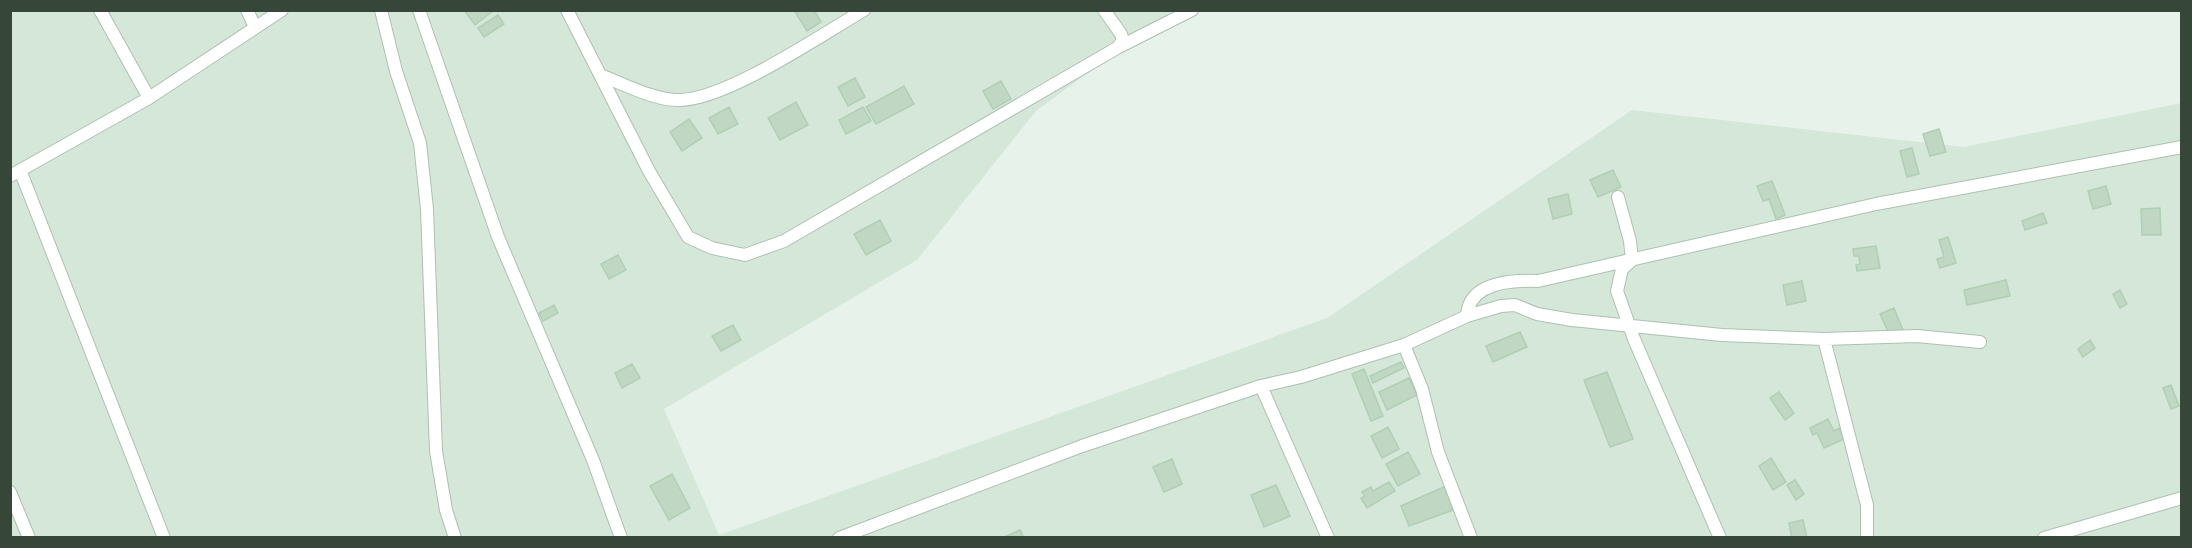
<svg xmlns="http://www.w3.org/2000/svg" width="2192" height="548" font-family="'Space Grotesk',sans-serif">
<rect width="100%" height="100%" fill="#e7f3ea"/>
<path fill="#d5e7d9" d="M10,11H1172L1036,111L917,260L664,409L719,535L1327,318L1632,110L1964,147L2181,103V537H11Z"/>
<path fill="#bfd7c3" stroke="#b0cfb5" stroke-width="1.5" d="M464,10H494L475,25Z
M794,10H814L821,22L807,31Z
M498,15L504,24L484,37L478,28Z
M855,78L865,97L848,106L838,87Z
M1001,81L1011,99L993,109L983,91Z
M904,86L914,104L876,124L866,107Z
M796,102L808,125L780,140L768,118Z
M729,107L738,124L718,134L709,118Z
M863,107L871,121L846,134L839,120Z
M689,119L702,138L682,151L670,132Z
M1939,129L1946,152L1930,156L1923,134Z
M1912,148L1919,174L1907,177L1900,151Z
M1613,170L1621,187L1598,197L1590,180Z
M1772,181L1785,215L1776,219L1769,199L1763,201L1757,186Z
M2106,186L2111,204L2093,209L2088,191Z
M1568,194L1572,214L1553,219L1548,199Z
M2160,208L2161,235H2142L2141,209Z
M2043,213L2047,223L2025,230L2022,221Z
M880,220L891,241L866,255L854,234Z
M1948,237L1956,263L1940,268L1937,259L1944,257L1939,240Z
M1876,246L1880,268L1857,271L1856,265L1860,264L1859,256H1854L1853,249Z
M618,255L626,270L609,279L601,264Z
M2006,280L2010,296L1967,305L1964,290Z
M1802,281L1806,301L1787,305L1783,285Z
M2120,290L2127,304L2120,308L2113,294Z
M554,305L558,313L543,321L539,313Z
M1894,308L1903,330L1890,336L1880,314Z
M733,325L741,340L721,351L712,336Z
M1520,332L1527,347L1493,362L1486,346Z
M2090,340L2095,348L2083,357L2078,349Z
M1401,362L1404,368L1373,383L1370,376Z
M632,364L640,378L622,388L615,373Z
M1364,369L1383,416L1371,421L1352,374Z
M1607,372L1633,439L1610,447L1584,380Z
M1409,378L1417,395L1387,410L1379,392Z
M2171,385L2179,406L2171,409L2163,388Z
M1779,392L1794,413L1785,420L1770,398Z
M1828,419L1834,431L1839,428L1844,439L1824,448L1817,433L1813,435L1810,428Z
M1388,427L1399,449L1382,458L1371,436Z
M1408,452L1420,474L1398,486L1386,464Z
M1771,458L1786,482L1773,490L1759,466Z
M1172,459L1182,484L1164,492L1153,467Z
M672,474L690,508L669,520L650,486Z
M1795,480L1804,494L1796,500L1787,485Z
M1389,482L1395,491L1367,508L1361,498L1365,496L1362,492L1371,487L1373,491Z
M1276,485L1290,516L1264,527L1251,495Z
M1446,486L1456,509L1409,526L1401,506Z
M1803,520L1807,538H1792L1789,523Z
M1020,530L1024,538H1002Z"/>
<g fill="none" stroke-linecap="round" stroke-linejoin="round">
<g stroke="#acc1b1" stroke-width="14">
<path id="street" d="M100,10L149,98
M247,10L255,27
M381,10L396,71L420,143L427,209L436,451L446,510L455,538
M419,10L498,237L593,460L621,538
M567,10L649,171L688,237L712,248L745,255L784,241L1117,48L1192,10
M1104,10L1121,34L1123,41L1117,48
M600,75C624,84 653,100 679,100C726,100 821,35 864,10
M20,170L164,538
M10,176L149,98L282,10
M1618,197L1630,241L1632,260L1622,269L1617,291L1634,339L1720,538
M1467,316L1501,306L1515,305L1537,314L1572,320L1722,335L1824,339L1917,336L1980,342
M1824,339L1867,505V538
M1404,345L1422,389L1438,452L1471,538
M1261,386L1328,538
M10,492L29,538
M839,538L1082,446L1261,386L1301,377L1404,345L1467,316C1469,282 1511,280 1538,281L1876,204L2182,147
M2044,538L2182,498"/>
</g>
<use href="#street" stroke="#fff" stroke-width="12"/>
</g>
<rect width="2192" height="548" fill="none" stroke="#364638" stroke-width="24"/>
</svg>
